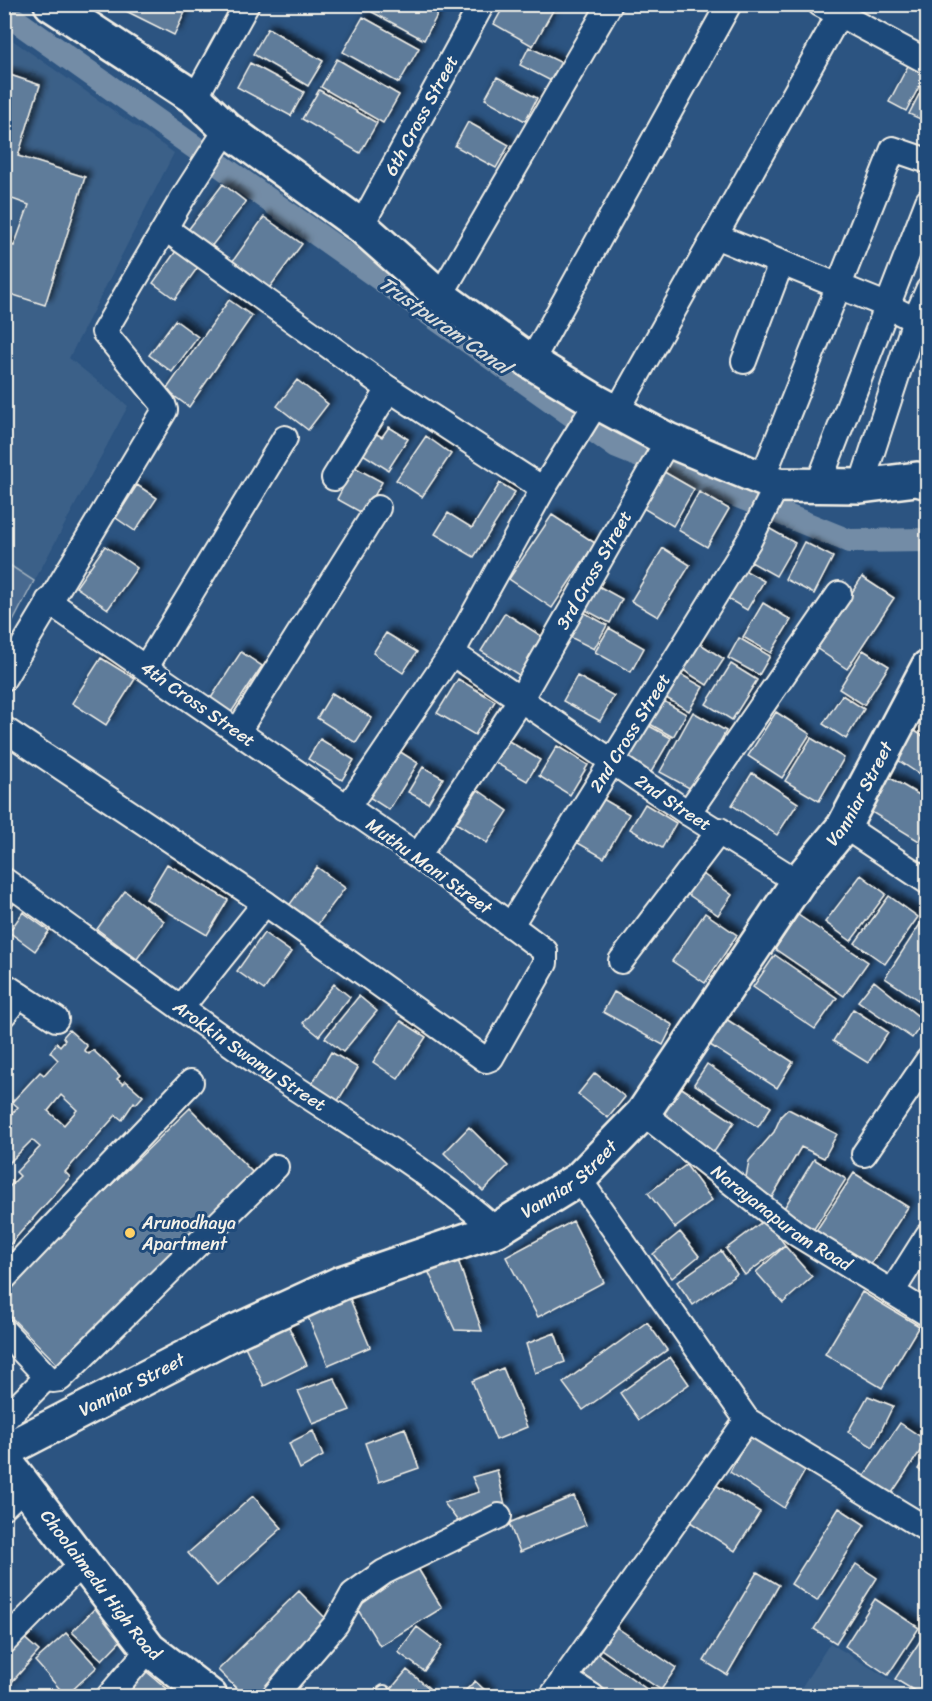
<svg xmlns="http://www.w3.org/2000/svg" width="932" height="1701" font-family="Sriracha,sans-serif">
<defs>
<filter id="shadow"><feDropShadow dx="5.5" dy="-5.5" stdDeviation="3" flood-color="#0009"/></filter>
</defs>
<rect width="100%" height="100%" fill="#2c5481"/>
<filter id="ink" filterUnits="userSpaceOnUse"><feTurbulence type="fractalNoise" baseFrequency=".0167" numOctaves="2"/><feDisplacementMap in="SourceGraphic" scale="12" xChannelSelector="R" yChannelSelector="G"/><feConvolveMatrix kernelMatrix="1 2 1 2 8 2 1 2 1" color-interpolation-filters="sRGB"/></filter>
<g filter="url(#ink)">
<path fill="#3b6088" d="M5,35L174,153L69,358L128,406L5,636Z
M927,1213V1296L890,1275Z
M830,1643L917,1696H796Z"/>
<path fill="#496b90" stroke="#9eaebc" stroke-width="1.5" d="M5,562L34,581L5,637Z"/>
<g fill="none" stroke-linecap="round" stroke-linejoin="round">
<path stroke="#738ca6" stroke-width="24" d="M4,12L617,447L849,541L928,540"/>
</g>
<path fill="#5e7b9a" stroke="#f4f1e8" stroke-width="1.5" fill-rule="evenodd" filter="url(#shadow)" d="M126,4H189L174,35L124,10Z
M377,4H443L424,40L372,12Z
M505,4H556V5L533,46L494,24Z
M363,17L419,48L399,83L343,52Z
M268,28L323,61L308,86L253,54Z
M529,47L562,63L553,82L520,65Z
M337,59L399,95L383,123L321,87Z
M911,60L928,70L906,111L889,102Z
M250,63L304,92L291,116L237,87Z
M4,73L40,85L18,156L85,177L45,305L4,292V243L14,246L29,205L4,196Z
M497,77L537,98L525,121L485,99Z
M928,77V122H927L909,114Z
M319,90L377,123L360,153L302,119Z
M468,122L509,145L496,168L455,146Z
M223,184L246,202L210,248L188,230Z
M264,217L302,244L267,291L230,265Z
M176,251L198,267L175,299L153,283Z
M229,300L252,316L189,407L166,390Z
M175,320L198,337L172,372L149,355Z
M297,380L328,404L308,430L277,406Z
M389,427L408,439L388,470L358,451L371,431L382,437Z
M426,436L451,454L422,497L396,480Z
M354,467L382,482L364,514L337,499Z
M659,469L694,489L673,526L638,505Z
M500,483L515,492L474,557L435,534L448,513L472,528Z
M137,485L157,498L135,531L116,518Z
M699,492L729,509L707,547L678,530Z
M552,515L595,543L552,608L509,579Z
M763,525L795,543L776,576L744,558Z
M804,542L833,557L814,594L785,579Z
M105,546L137,568L108,609L76,587Z
M663,548L690,565L658,617L631,601Z
M737,566L764,581L747,610L720,594Z
M862,577L894,598L847,669L816,648Z
M591,582L622,599L610,623L578,606Z
M763,603L791,620L771,653L743,637Z
M576,608L607,625L594,649L562,633Z
M505,613L546,639L522,677L481,651Z
M609,628L644,648L631,672L595,652Z
M386,633L417,652L403,673L373,653Z
M739,638L770,656L759,675L728,658Z
M694,640L724,659L707,685L677,666Z
M863,650L889,666L864,705L839,689Z
M241,652L262,666L230,714L209,701Z
M101,658L135,679L106,725L72,703Z
M731,664L757,680L732,720L706,704Z
M673,670L703,687L689,711L659,694Z
M577,676L614,696L600,721L563,701Z
M458,679L495,701L475,735L437,713Z
M332,693L372,718L356,743L317,718Z
M842,695L864,709L846,739L823,724Z
M655,696L686,714L673,737L641,719Z
M693,712L726,731L693,790L660,772Z
M776,712L810,734L782,778L748,756Z
M642,722L671,738L650,774L621,758Z
M913,730L928,739V780L895,758Z
M811,738L844,758L819,801L785,781Z
M320,739L354,760L342,780L308,759Z
M507,740L540,760L527,781L494,762Z
M557,746L588,765L570,795L539,776Z
M394,748L418,763L389,810L366,795Z
M423,767L443,778L428,803L408,792Z
M880,772L928,800V826L919,841L860,805Z
M752,773L798,803L777,835L732,805Z
M478,790L508,811L487,843L456,823Z
M596,795L629,814L604,858L571,839Z
M645,804L676,823L662,848L630,829Z
M167,864L228,900L207,935L146,899Z
M317,867L345,888L315,928L288,907Z
M700,872L732,895L718,915L686,893Z
M861,875L886,894L851,941L825,922Z
M125,891L164,921L137,959L97,929Z
M4,893L16,901L4,918Z
M889,896L918,917L885,964L855,943Z
M23,912L49,931L35,951L9,932Z
M928,912V984L918,1000L885,978Z
M705,913L737,935L705,983L672,961Z
M798,915L868,962L844,996L775,949Z
M264,933L291,952L264,990L237,971Z
M775,955L837,998L815,1029L753,987Z
M874,981L924,1021L912,1038L858,1001Z
M334,984L350,997L319,1036L303,1023Z
M614,992L673,1025L663,1045L603,1012Z
M359,996L377,1011L343,1052L325,1038Z
M853,1009L888,1032L868,1063L833,1041Z
M726,1019L793,1062L777,1088L710,1045Z
M401,1021L426,1037L398,1079L373,1062Z
M69,1030L87,1046L84,1050L89,1054L93,1050L120,1076L117,1079L123,1084L126,1081L143,1096L136,1104L134,1102L122,1120L116,1115L65,1172L70,1177L4,1251V1192L20,1176L16,1172L40,1147L32,1140L9,1163L4,1160V1122L18,1107L12,1102L40,1072L44,1075L58,1060L50,1052L57,1043L60,1046L65,1040L63,1037ZM61,1095L77,1110L64,1125L48,1111Z
M331,1052L358,1068L336,1104L310,1087Z
M707,1064L771,1107L758,1127L694,1084Z
M595,1073L625,1097L608,1118L578,1094Z
M677,1085L734,1122L714,1152L658,1115Z
M190,1108L256,1176L61,1368L4,1310V1290Z
M788,1109L837,1134L824,1158L801,1147L772,1197L745,1182L749,1161L774,1132L781,1116Z
M469,1127L508,1166L483,1191L444,1153Z
M814,1159L846,1179L812,1232L781,1213Z
M686,1165L712,1200L675,1228L648,1193Z
M854,1173L908,1207L866,1272L812,1237Z
M766,1219L785,1245L745,1275L726,1249Z
M573,1221L604,1282L538,1317L506,1257Z
M680,1232L699,1256L672,1278L653,1254Z
M785,1246L812,1277L783,1303L756,1272Z
M721,1251L737,1274L693,1305L677,1282Z
M456,1254L482,1331L455,1330L425,1264Z
M347,1292L370,1347L328,1365L305,1310Z
M862,1292L919,1326L882,1388L825,1354Z
M286,1321L307,1365L264,1386L243,1342Z
M647,1322L667,1350L583,1410L563,1383Z
M555,1333L565,1362L535,1373L526,1344Z
M670,1357L689,1384L639,1420L620,1393Z
M503,1368L527,1427L496,1440L472,1381Z
M334,1378L350,1410L313,1424L298,1391Z
M868,1396L893,1406L873,1447L848,1432Z
M900,1423L927,1441L890,1496L863,1478Z
M405,1428L419,1468L379,1482L365,1443Z
M313,1431L323,1456L300,1469L289,1443Z
M750,1432L807,1467L784,1508L730,1472Z
M928,1454V1476L918,1469Z
M497,1470L505,1505L460,1524L444,1503L479,1492L472,1477Z
M711,1482L760,1512L735,1551L687,1520Z
M253,1496L282,1528L217,1586L188,1553Z
M574,1496L586,1525L520,1552L509,1523Z
M839,1508L865,1525L817,1601L791,1584Z
M414,1562L442,1608L380,1646L352,1600Z
M856,1564L877,1578L836,1643L814,1629Z
M757,1572L779,1585L727,1675L704,1661Z
M299,1591L332,1625L259,1696H244L218,1670Z
M875,1599L919,1628L888,1675L845,1646Z
M98,1605L127,1634L102,1660L72,1632Z
M613,1625L676,1668L661,1690L598,1647Z
M417,1627L442,1646L424,1671L398,1652Z
M66,1633L97,1667L66,1696L35,1661Z
M22,1636L39,1651L4,1691V1656Z
M922,1638L928,1641V1696H923L895,1679Z
M597,1653L656,1696H614L583,1674Z
M142,1668L176,1696H118Z
M407,1670L429,1688L422,1696H385Z
M475,1681L491,1696H460Z"/>
<g fill="none" stroke-linecap="round" stroke-linejoin="round">
<g stroke="#f4f1e8" stroke-width="16">
<path id="lane" d="M380,1696L384,1692"/>
</g>
<g stroke="#f4f1e8" stroke-width="28">
<g id="street">
<path d="M820,4L928,62"/>
<path d="M195,98L247,4"/>
<path id="s1" d="M361,226L482,4"/>
<path d="M166,229L389,389L543,489"/>
<path d="M715,236L886,305L915,320"/>
<path d="M440,296L610,4"/>
<path d="M744,361L781,263"/>
<path d="M531,362L729,4"/>
<path d="M616,413L845,4"/>
<path d="M334,478L389,389"/>
<path d="M762,479L893,149L928,161"/>
<path d="M818,485L928,201"/>
<path d="M861,486L915,320L928,290"/>
<path id="s2" d="M452,653L688,813L798,882"/>
<path d="M146,667L285,438"/>
<path d="M4,678L165,410L163,404L104,332L182,199L227,129"/>
<path d="M4,729L265,903L486,1060L491,1058L545,963V951L418,856L48,601"/>
<path d="M238,731L378,508"/>
<path d="M347,808L452,653L543,489L597,402"/>
<path d="M688,813L839,594"/>
<path d="M844,826L928,882"/>
<path id="s3" d="M418,856L520,700L668,440"/>
<path id="s4" d="M4,880C93,944 180,1009 270,1071C346,1123 427,1168 496,1230"/>
<path id="s5" d="M511,925L750,539L777,485"/>
<path d="M621,961L720,830"/>
<path d="M4,985L56,1019"/>
<path d="M181,1008L265,903"/>
<path d="M4,1014L19,995"/>
<path id="s6" d="M643,1113L797,1234L928,1314"/>
<path d="M864,1154L928,1060"/>
<path d="M579,1179L747,1420L928,1530"/>
<path d="M4,1278L191,1082"/>
<path d="M892,1292L928,1235"/>
<path d="M4,1331L47,1377L53,1380L60,1379L276,1167"/>
<path d="M4,1420L47,1377"/>
<path d="M4,1506L25,1486"/>
<path d="M4,1642L83,1562"/>
<path d="M564,1678L592,1696"/>
<path d="M109,1696L149,1649"/>
<path d="M274,1696L336,1624L353,1594L384,1572L499,1516"/>
<path d="M552,1696L747,1420"/>
</g>
</g>
<g stroke="#f4f1e8" stroke-width="38">
<g id="secondary">
<path d="M51,4L195,98L227,129L361,226L440,296L531,362L597,402L668,440L777,485L861,486L917,479L928,482"/>
<path id="s7" d="M4,1451L228,1335L341,1283L496,1230L579,1179L643,1113L798,882L844,826L928,667"/>
<path id="s8" d="M4,1459L149,1649L210,1696"/>
</g>
</g>
<use href="#lane" stroke="#1f4a7a" stroke-width="12"/>
<use href="#street" stroke="#1f4a7a" stroke-width="24"/>
<use href="#secondary" stroke="#1f4a7a" stroke-width="33"/>
</g>
</g>
<circle fill="#ffd166" stroke="#1f4a7a" stroke-width="2" cx="130" cy="1233" r="6"/>
<g text-anchor="middle" stroke-width="6" stroke-linejoin="round" paint-order="stroke">
<g font-size="18" fill="#f4f1e8" stroke="#1f4a7a">
<text dy="6" stroke="none"><textPath href="#s1" startOffset="126">6th Cross Street</textPath></text>
<text dy="6" stroke="none"><textPath href="#s3" startOffset="336">3rd Cross Street</textPath></text>
<text transform="translate(198 704) rotate(35)" y="6">4th Cross Street</text>
<text dy="6" stroke="none"><textPath href="#s5" startOffset="226">2nd Cross Street</textPath></text>
<text dy="6" stroke="none"><textPath href="#s7" startOffset="1116">Vanniar Street</textPath></text>
<text dy="6" stroke="none"><textPath href="#s2" startOffset="267">2nd Street</textPath></text>
<text transform="translate(429 866) rotate(36)" y="6">Muthu Mani Street</text>
<text dy="6" stroke="none"><textPath href="#s4" startOffset="302">Arokkin Swamy Street</textPath></text>
<text dy="6" stroke="none"><textPath href="#s7" startOffset="630">Vanniar Street</textPath></text>
<text dy="6" stroke="none"><textPath href="#s6" startOffset="174">Narayanapuram Road</textPath></text>
<text dy="6" stroke="none"><textPath href="#s7" startOffset="144">Vanniar Street</textPath></text>
<text dy="6" stroke="none"><textPath href="#s8" startOffset="159">Choolaimedu High Road</textPath></text>
</g>
<g font-size="18" fill="#f4f1e8" stroke="#1f4a7a" text-anchor="start">
<text x="142" y="1229">Arunodhaya<tspan x="142" dy="21">Apartment</tspan></text>
</g>
<g font-size="20" font-style="italic" fill="#dadddb" stroke="#1f4a7a">
<text transform="translate(445 325) rotate(35)" y="7">Trustpuram Canal</text>
</g>
</g>
<rect width="932" height="1701" fill="none" stroke="#1f4a7a" stroke-width="24"/>
<rect x="12" y="12" width="908" height="1677" fill="none" stroke="#f4f1e8" stroke-width="2" filter="url(#ink)"/>
</svg>
